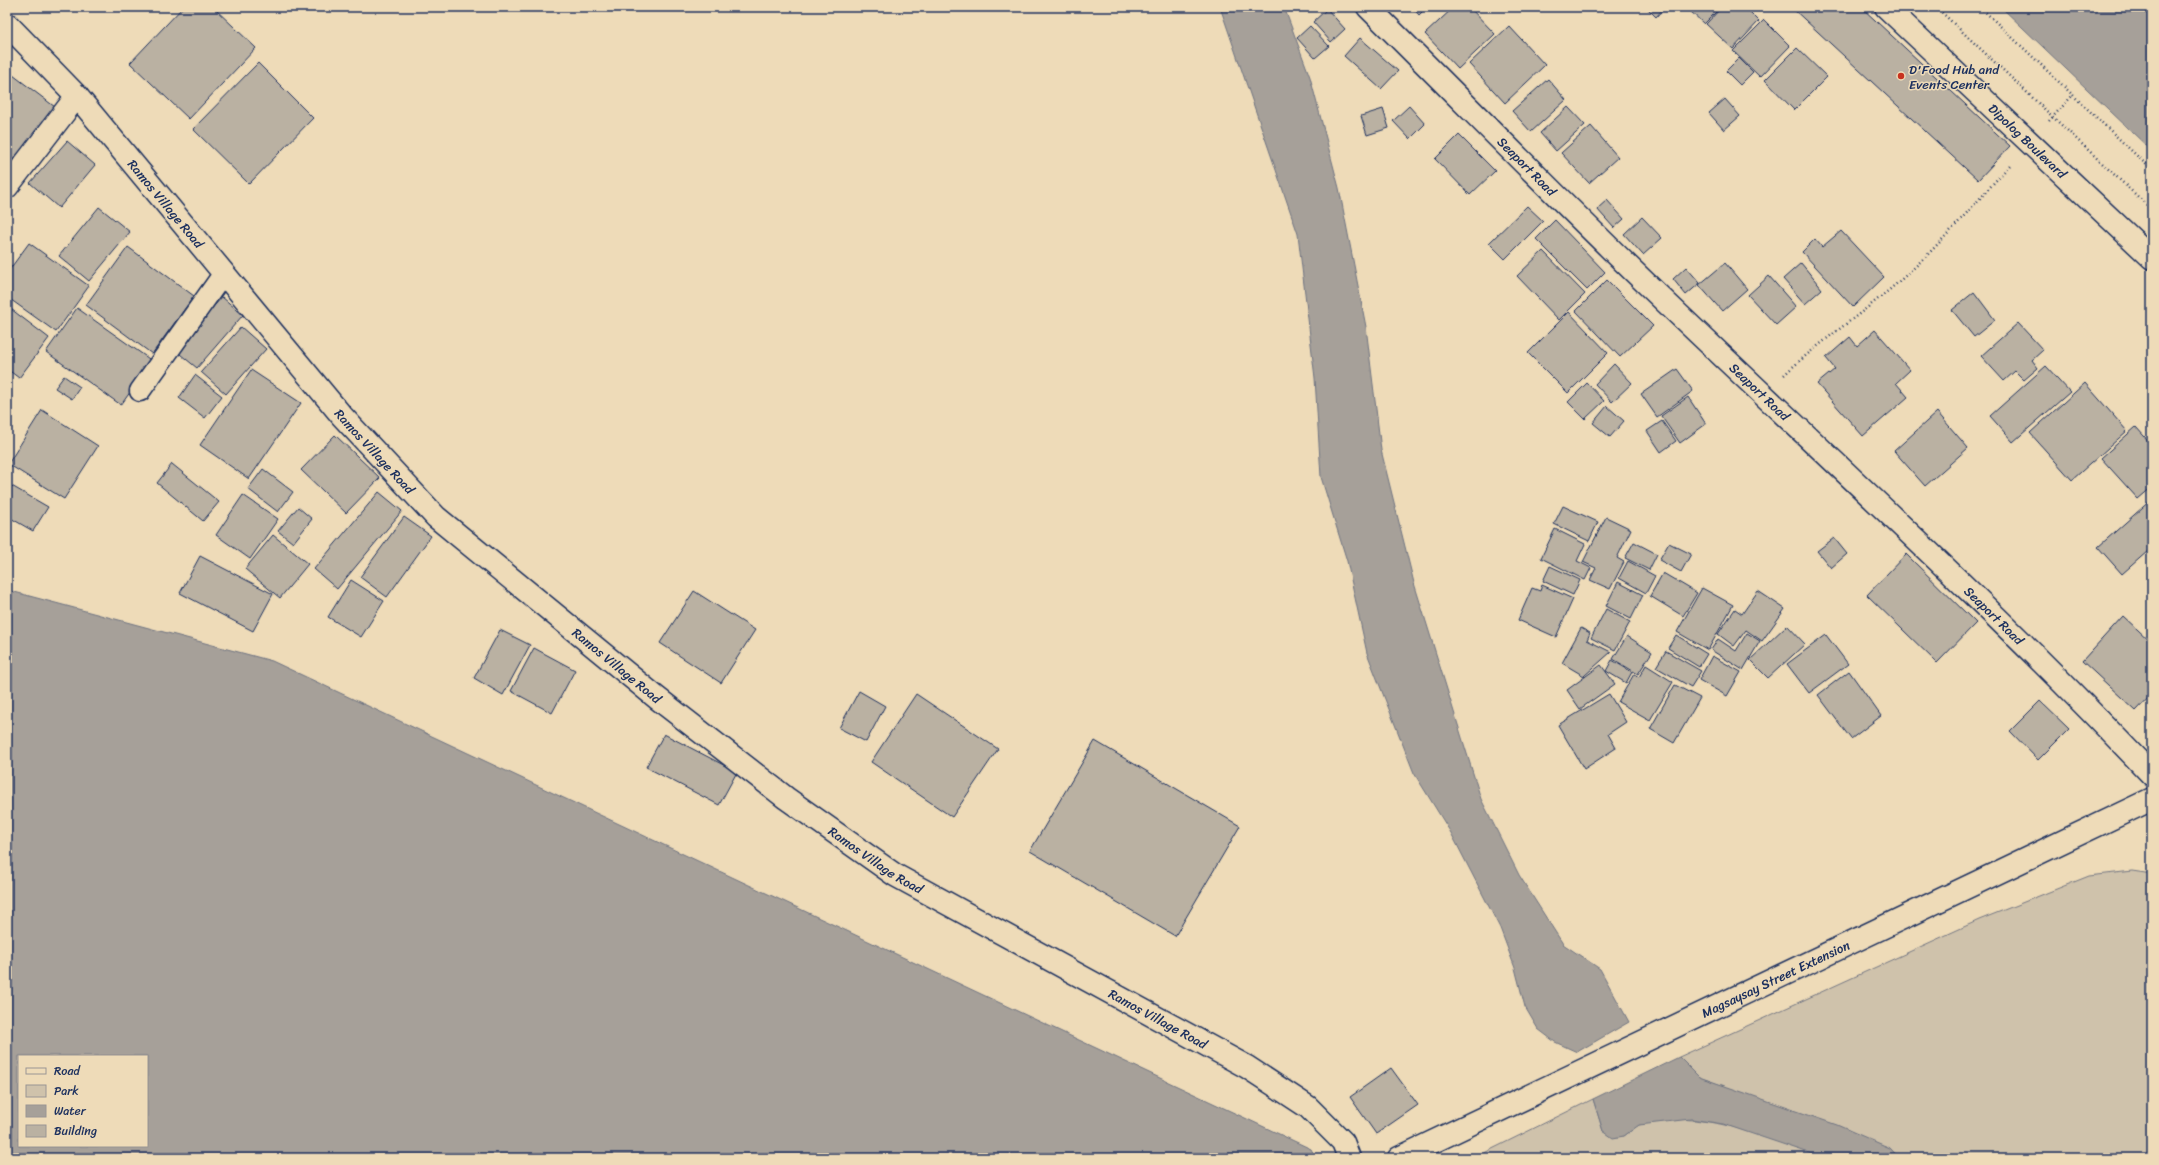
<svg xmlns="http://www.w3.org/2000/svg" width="2159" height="1165" font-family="Sriracha,sans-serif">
<rect width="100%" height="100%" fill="#eedbb8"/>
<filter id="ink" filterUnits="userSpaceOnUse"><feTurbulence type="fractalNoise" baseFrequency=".025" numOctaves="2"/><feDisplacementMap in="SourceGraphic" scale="8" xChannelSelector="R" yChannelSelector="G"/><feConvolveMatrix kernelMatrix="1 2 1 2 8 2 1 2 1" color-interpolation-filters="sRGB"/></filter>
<g filter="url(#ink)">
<path fill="#cfc2ab" stroke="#757884" d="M2132,871L2152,874V1158H1899L1890,1148L1699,1077L1679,1057L1979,920L2089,876Z
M1593,1099L1603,1131L1624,1136C1629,1133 1634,1127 1639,1125C1693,1106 1773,1138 1824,1158H1474Z"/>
<path fill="#a6a099" stroke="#6e7381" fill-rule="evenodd" d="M1220,7H1284L1310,77L1339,188L1366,327L1381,450L1414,583L1481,799L1519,875L1563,944L1600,969L1629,1022L1577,1052L1555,1042L1538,1029L1525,1007L1515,968L1500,928L1451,833L1414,773L1367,653L1347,561L1321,477L1315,378L1298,234Z
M2001,7H2152V151Z
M7,590L272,661L1311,1149L1316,1158H7ZM19,1056H147V1146H19Z
M1679,1057L1699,1077L1837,1125L1890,1148L1899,1158H1824L1723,1124L1691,1119L1639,1125L1624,1136L1613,1138L1603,1131L1593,1099Z"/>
<path fill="#bab1a2" stroke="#1b2f5e" d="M183,7H213L256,48L189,119L130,63Z
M1412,7H1427L1419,15Z
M1454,7H1469L1495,34L1458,69L1425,34Z
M1646,7H1665L1656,17Z
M1690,7H1721L1704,24L1688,9Z
M1722,7H1745L1759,21L1733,49L1706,24Z
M1791,7H1861L2010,146L1978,180Z
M1327,9L1345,29L1331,42L1313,22Z
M1764,20L1790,46L1760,77L1733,51Z
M1310,26L1329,46L1315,58L1297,38Z
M1509,26L1545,65L1505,103L1469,64Z
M1360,38L1398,71L1381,89L1344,56Z
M1797,48L1827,77L1794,110L1765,80Z
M1739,58L1753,72L1740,85L1726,71Z
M258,63L313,118L249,184L193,129Z
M9,72L55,107L7,168V74Z
M1548,79L1566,100L1531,132L1512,111Z
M1725,99L1740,116L1724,130L1709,113Z
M1409,106L1425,124L1410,139L1393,121Z
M1568,107L1585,125L1556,151L1540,133Z
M1383,109L1389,128L1367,135L1361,116Z
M1591,126L1618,157L1589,183L1561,153Z
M1459,135L1495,171L1470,195L1435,159Z
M67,141L95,165L59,208L30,183Z
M1607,200L1624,219L1614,228L1597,209Z
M1527,206L1543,221L1505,259L1489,243Z
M99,207L130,232L89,281L59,256Z
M1642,217L1662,238L1643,255L1624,234Z
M1555,220L1605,272L1587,290L1536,239Z
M1841,231L1884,277L1853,307L1802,252L1815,239L1822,247Z
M29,243L89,286L56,332L7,297V273Z
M128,247L194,296L152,354L86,305Z
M1543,251L1585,294L1559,320L1517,276Z
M1725,263L1747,289L1722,311L1699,285Z
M1801,263L1822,289L1805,304L1783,279Z
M1686,267L1700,283L1686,295L1673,279Z
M1769,276L1796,307L1776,325L1748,295Z
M1607,280L1653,326L1620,357L1576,311Z
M1974,292L1995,320L1974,337L1952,310Z
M222,297L243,315L197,368L175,350Z
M7,306L49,338L19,378L7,369Z
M77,308L152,361L121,405L46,352Z
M1569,312L1608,353L1568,393L1528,353Z
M2018,323L2043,350L2032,360L2038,368L2024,380L2015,371L2004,381L1981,356Z
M241,327L266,349L226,394L201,372Z
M1875,330L1910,370L1896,383L1908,397L1863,436L1817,384L1835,369L1826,358L1850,337L1857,346Z
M1614,364L1632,383L1612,402L1595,384Z
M2046,366L2070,392L2013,442L1990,416Z
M1677,369L1693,391L1657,417L1641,394Z
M251,370L301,403L249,479L200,445Z
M195,375L222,396L205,418L179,398Z
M64,376L80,387L72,399L55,388Z
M1587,383L1604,401L1585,419L1568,402Z
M2085,383L2127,431L2072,480L2030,433Z
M1688,397L1706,424L1680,443L1661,416Z
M1607,406L1624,421L1610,437L1593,423Z
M42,410L98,446L64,499L8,464Z
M1937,412L1968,448L1925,486L1894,451Z
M1662,421L1676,441L1661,452L1647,431Z
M2136,427L2152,445V487L2138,499L2101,458Z
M335,435L380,478L346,513L301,470Z
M172,464L219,502L203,521L157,483Z
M263,469L293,492L278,512L248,489Z
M10,485L48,507L33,531L7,516V490Z
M379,492L402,511L337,589L314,569Z
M243,495L278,519L250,559L216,535Z
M2152,499V556L2148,551L2122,574L2098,547Z
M1563,506L1598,522L1589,541L1554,524Z
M298,507L312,519L293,543L278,531Z
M404,517L431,536L387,597L360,577Z
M1606,517L1631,529L1617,558L1624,562L1610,589L1590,580L1596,568L1583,562Z
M1555,529L1585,544L1577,561L1591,568L1585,580L1541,558Z
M273,535L308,564L280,598L245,569Z
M1834,538L1847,554L1831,568L1817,551Z
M1634,542L1657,554L1649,570L1625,558Z
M1669,543L1691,554L1681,572L1659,560Z
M1906,554L1976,623L1937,663L1867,595Z
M200,556L273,594L253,631L180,593Z
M1628,561L1655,576L1646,593L1619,578Z
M1550,566L1580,580L1573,595L1543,581Z
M1663,573L1697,593L1683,616L1650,596Z
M351,580L384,601L361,637L328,617Z
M1618,582L1643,595L1631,619L1606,606Z
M1542,585L1573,599L1556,637L1518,620L1532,588L1540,591Z
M1702,588L1733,605L1708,650L1677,632Z
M694,591L755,630L721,683L660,643Z
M1758,591L1785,609L1762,641L1746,630L1734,646L1718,634L1735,609L1742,614Z
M1606,609L1630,622L1615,650L1591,638Z
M2123,616L2152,643V694L2136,711L2082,661Z
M1787,625L1805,644L1768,678L1750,660Z
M1581,628L1590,633L1587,640L1611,652L1584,676L1562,663Z
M500,630L530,645L503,695L474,678Z
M1747,633L1760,641L1743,670L1711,650L1718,639L1736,651Z
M1676,635L1707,654L1699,667L1668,648Z
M1826,635L1848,664L1809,693L1787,664Z
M1627,636L1652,652L1638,674L1613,659Z
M534,648L575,670L552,713L511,691Z
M1666,651L1701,671L1691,687L1656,667Z
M1712,656L1741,672L1727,696L1699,680Z
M1612,660L1632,672L1626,683L1606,671Z
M1601,665L1615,684L1580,709L1567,690Z
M1646,665L1673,682L1650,720L1618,702L1634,674L1639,677Z
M1849,671L1881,716L1851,739L1818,695Z
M1675,685L1700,698L1674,743L1650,729Z
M859,691L885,706L866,742L839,728Z
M916,694L998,749L952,817L871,762Z
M1609,694L1626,722L1608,734L1616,748L1584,769L1558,725Z
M2040,701L2069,729L2038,760L2010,731Z
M664,734L737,772L719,805L646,767Z
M1095,741L1240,826L1175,936L1030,851Z
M1391,1068L1418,1105L1376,1134L1350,1097Z"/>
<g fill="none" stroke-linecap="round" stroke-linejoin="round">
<g stroke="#1b2f5e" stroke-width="23">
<path id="service" d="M140,391L224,273"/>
</g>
<g stroke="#1b2f5e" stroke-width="25">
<g id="minor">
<path id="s1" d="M1368,7C1464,102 1557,198 1654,291C1821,451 1993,607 2152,775"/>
<path id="s2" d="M1886,7L2152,258"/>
<path id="s3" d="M7,24L77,96L342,416L436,517L657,698L786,798L895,875L1247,1067L1308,1107L1343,1142L1349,1158"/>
<path d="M7,187L77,96"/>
<path id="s4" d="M1399,1158L2152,799"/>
</g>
</g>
<path stroke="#1b2f5e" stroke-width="2.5" stroke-dasharray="1 3" stroke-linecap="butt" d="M1936,7L2152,210
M1980,7L2152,170
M2049,121L2073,95
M1784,375C1819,342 1859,316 1895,285C1937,249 1974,204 2011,164"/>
<use href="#service" stroke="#eedbb8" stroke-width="20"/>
<use href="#minor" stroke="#eedbb8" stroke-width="22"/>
</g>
</g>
<circle fill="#c8321e" stroke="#eedbb8" stroke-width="1.5" cx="1901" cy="76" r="4"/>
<g text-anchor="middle" stroke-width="3" stroke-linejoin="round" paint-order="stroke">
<g font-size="13" fill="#1b2f5e" stroke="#eedbb8" text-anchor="start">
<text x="1909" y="74">D'Food Hub and<tspan x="1909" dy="15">Events Center</tspan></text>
</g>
<g font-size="13" fill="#1b2f5e" stroke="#eedbb8">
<text dy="5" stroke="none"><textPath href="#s2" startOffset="195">Dipolog Boulevard</textPath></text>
<text dy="5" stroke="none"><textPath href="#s1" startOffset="225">Seaport Road</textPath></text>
<text dy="5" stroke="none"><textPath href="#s3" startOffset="240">Ramos Village Road</textPath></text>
<text dy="5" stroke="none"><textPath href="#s1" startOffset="549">Seaport Road</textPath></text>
<text dy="5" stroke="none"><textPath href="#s3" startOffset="564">Ramos Village Road</textPath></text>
<text dy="5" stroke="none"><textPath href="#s1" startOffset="873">Seaport Road</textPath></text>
<text dy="5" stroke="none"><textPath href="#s3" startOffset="888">Ramos Village Road</textPath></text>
<text dy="5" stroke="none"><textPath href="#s3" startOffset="1212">Ramos Village Road</textPath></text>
<text dy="5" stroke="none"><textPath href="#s4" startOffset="417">Magsaysay Street Extension</textPath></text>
<text dy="5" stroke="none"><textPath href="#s3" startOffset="1536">Ramos Village Road</textPath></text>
</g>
</g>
<rect width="2159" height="1165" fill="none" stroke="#eedbb8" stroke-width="24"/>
<rect x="12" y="12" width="2135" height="1141" fill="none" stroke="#1b2f5e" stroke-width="1.5" filter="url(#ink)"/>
<rect x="18" y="1055" width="130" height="92" fill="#eedbb8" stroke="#9a9694"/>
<rect x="26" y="1068" width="20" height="6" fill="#eedbb8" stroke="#9a9694"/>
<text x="54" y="1075" font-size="12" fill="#1b2f5e">Road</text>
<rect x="26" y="1085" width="20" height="12" fill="#cfc2ab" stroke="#9a9694"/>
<text x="54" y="1095" font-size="12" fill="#1b2f5e">Park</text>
<rect x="26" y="1105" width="20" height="12" fill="#a6a099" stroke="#9a9694"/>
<text x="54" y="1115" font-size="12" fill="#1b2f5e">Water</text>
<rect x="26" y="1125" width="20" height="12" fill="#bab1a2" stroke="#9a9694"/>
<text x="54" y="1135" font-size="12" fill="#1b2f5e">Building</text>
</svg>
